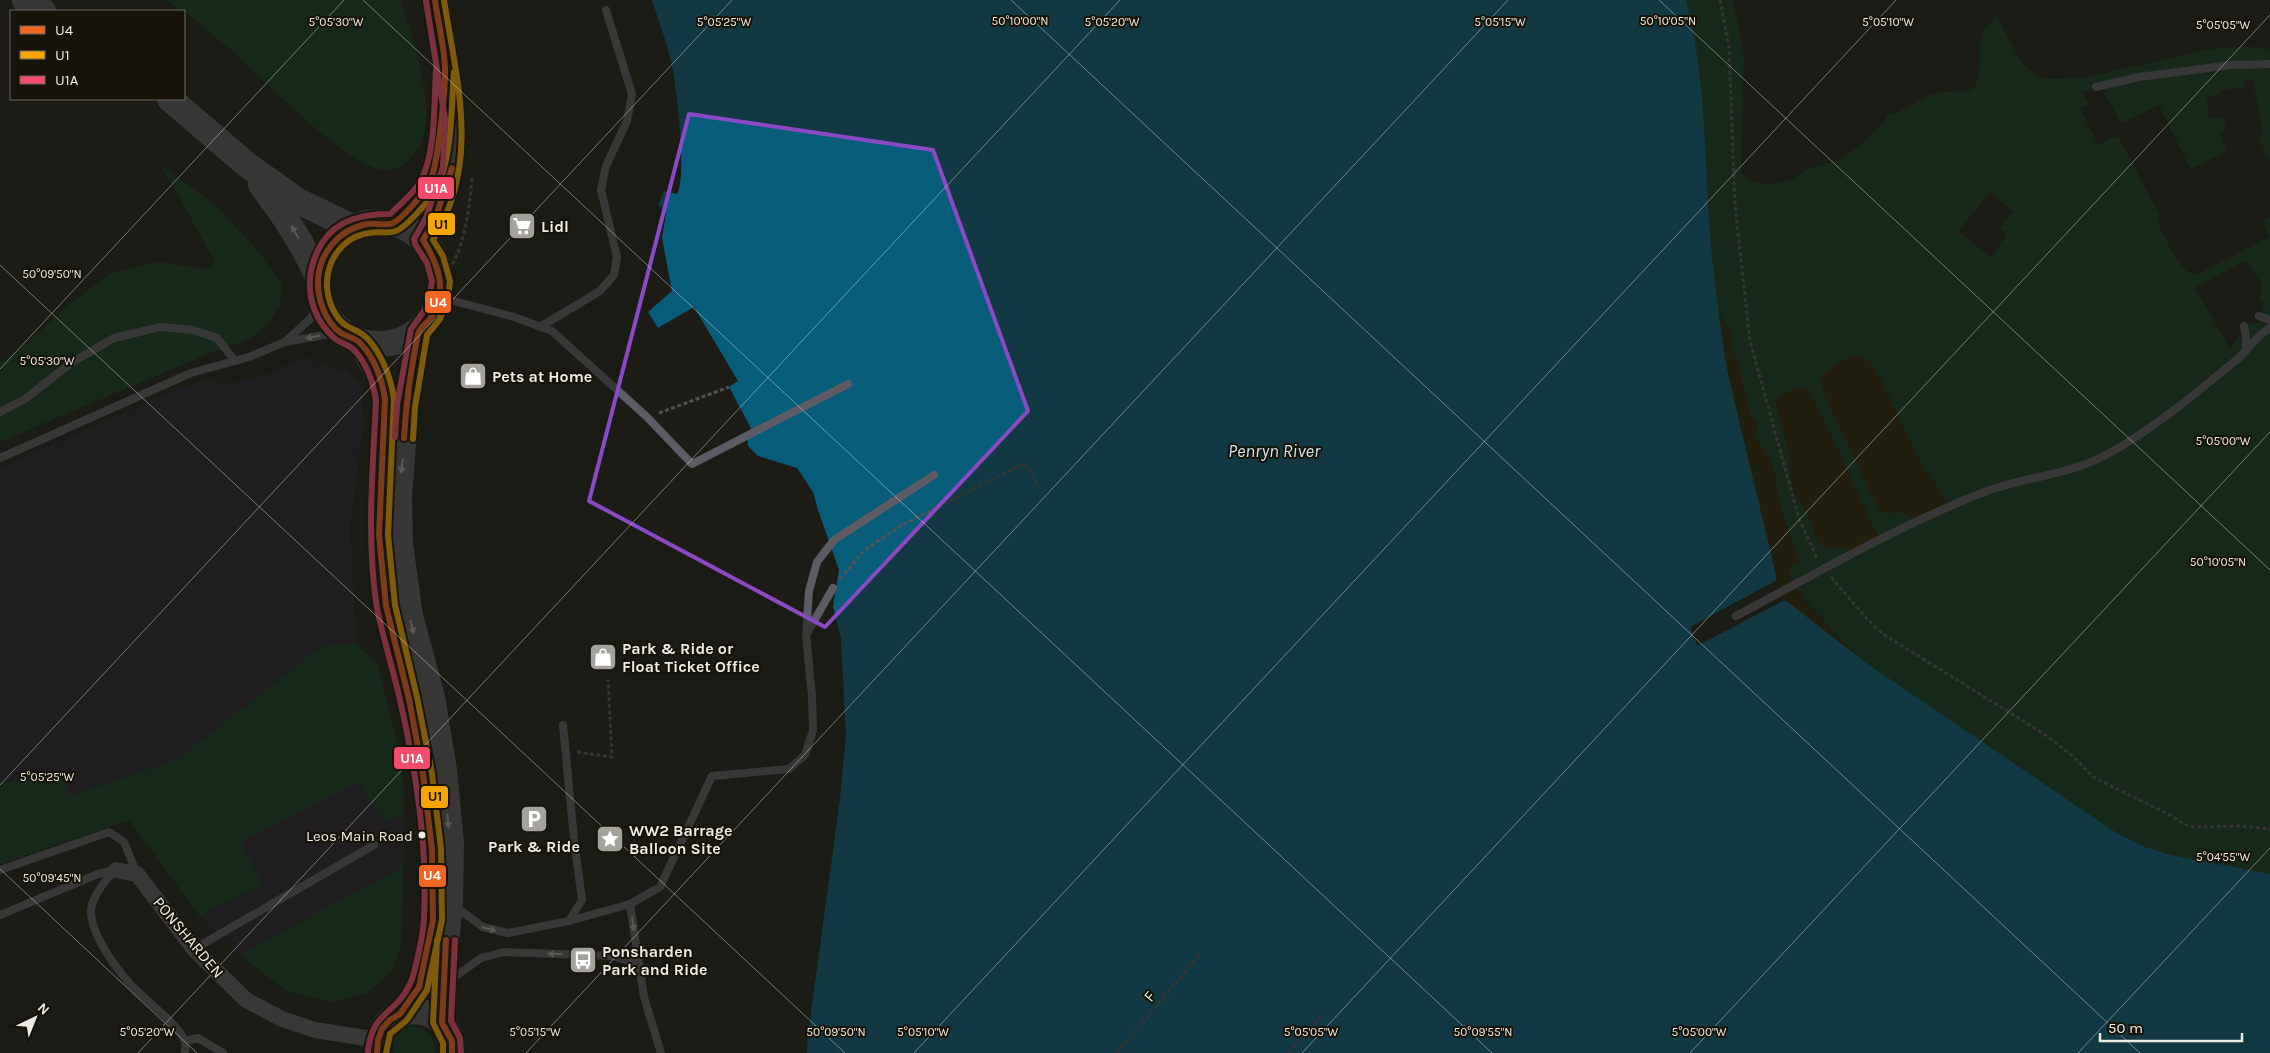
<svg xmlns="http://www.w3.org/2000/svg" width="2270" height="1053" font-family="Karla,sans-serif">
<rect width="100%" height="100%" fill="#1c1b16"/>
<path fill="#25202c" d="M304,357L347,372L362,386L363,427L350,527L356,644H325L176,760L69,796L61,774L0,783V468L169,393L212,377L222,386L265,375Z
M358,781L383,821L404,815L403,866L240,955L200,916L263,885L240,842Z"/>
<path fill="#0e3821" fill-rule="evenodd" d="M167,0H400C412,33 441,119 417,150C409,160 400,170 386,170C349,170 256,71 224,44C206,28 187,13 167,0Z
M982,0H1732L1740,32L1744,56L1741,172C1750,187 1776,185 1791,180C1798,177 1804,171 1811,168C1819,164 1828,164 1837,161C1848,157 1885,126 1887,115C1906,112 1920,97 1938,93C1950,90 1964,94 1974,88C1987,70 1971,31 1993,21V16L1997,17L1999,21L2021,62L2037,76L2052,79L2082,78L2216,48L2252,47L2270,49V161L2258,137L2263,134L2253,79L2244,80L2245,87L2220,90V95L2206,97L2209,118L2224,117L2226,130L2219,134L2227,151L2191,169L2159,105L2121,123L2101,86L2082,92L2089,104L2080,109L2098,145L2116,136L2119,138L2160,216L2158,223C2165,237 2180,275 2196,275L2269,237L2262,221L2270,217V1053L1784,790ZM1990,192L2014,212L2000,228L2007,234L1991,258L1958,231ZM2246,260L2262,285L2260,300L2264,303L2262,312L2266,317L2263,321L2246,325C2242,336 2235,340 2230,349L2195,288ZM1720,315L1728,327L1731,350L1741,366V378L1748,400L1750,414L1759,424C1749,441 1767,449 1772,463L1783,516L1800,562L1788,569L1800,595L1848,647L1785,600L1698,646L1689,627L1743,433L1729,381ZM1848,357L1874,366L1924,468L1945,498L1947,503L1913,523C1903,508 1898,511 1882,513L1877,506L1821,386L1827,372ZM1799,388L1805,389L1825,423L1878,536L1847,549L1817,540L1809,516L1795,493L1791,478L1789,452L1778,413L1791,390Z
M162,166L214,204L259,252L282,285L280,305L268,324L251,338L203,356L0,442V363L21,349L67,306L112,273L159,262L206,269L216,263Z
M325,644H356L378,665L403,767L404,815L383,821L358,782L241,842L263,885L200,916L129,820L0,864V783L61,774L69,796L176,760Z
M403,866L401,947L391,972L367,993L332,1002L287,991L240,955Z
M412,1026C426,1028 437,1038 434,1053H393C392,1038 398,1030 412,1026Z"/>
<path fill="#2a2206" d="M1719,314L1731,333V350L1741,366V378L1748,400L1750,414L1759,424C1748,441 1767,449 1772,463L1783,516L1800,562L1788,569L1789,573C1807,609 1836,637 1866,663L1785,600L1781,595L1729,381Z
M1862,356L1874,366L1924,468L1945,498L1946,506L1913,523C1897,498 1891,526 1877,506L1821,386V375L1848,357Z
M1799,388L1805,389L1814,401L1878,536V538L1852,553C1840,543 1832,552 1820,545L1809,516L1798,500L1791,478L1789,452L1776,405L1780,395Z"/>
<path fill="#075c7a" d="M652,0H1686C1709,88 1703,177 1713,266C1718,305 1721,344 1730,382C1745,448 1762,514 1777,580L1690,627L1697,646L1785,600L1866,663L2118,834L2145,847L2171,855L2270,874V1053H807L808,1035L840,799L846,735L841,639L833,606L839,570L818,510L813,492L797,468L758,456L748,446L747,435L753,432L729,387L738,381L694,307L658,328L648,312L672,291L662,238L666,214L664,209L658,205L664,191L677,194C687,179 677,92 673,71C669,47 659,23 652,0Z"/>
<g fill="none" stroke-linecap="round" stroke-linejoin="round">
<path stroke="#545256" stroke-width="3" stroke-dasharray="4 2.5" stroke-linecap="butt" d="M1720,0L1729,47L1735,206L1750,341L1799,519L1817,558
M441,280C463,260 470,207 472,178
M659,413L729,387
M1831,577L1866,618L1883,634L2041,732L2073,756L2093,777L2172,816L2183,824L2194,827L2241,826L2270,829
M840,579L865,550L902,525L1025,463L1039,488
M577,752L612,757L608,680
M1117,1053L1200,954
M1289,1053L1321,1016"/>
<path stroke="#5d5b63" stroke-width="8" d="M2096,87L2139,77L2231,65L2270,64
M439,297L514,317L552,331L647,417L692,464L848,384
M2259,316L2270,320
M2244,326L2246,337V349
M540,327L600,291L614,275L617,257L601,190L606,166L627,121L632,94L606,10
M285,342L311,318L320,301
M0,412L25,399L71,363L114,338L160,327L193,330L217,338L235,361
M0,458L191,373L249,357L285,342L341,332
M1736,616C1817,573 1901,524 1987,491C2026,477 2068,475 2106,455C2152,430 2194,395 2235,361C2248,351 2255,336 2270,328
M807,633L833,588
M563,725L574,839L582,900L569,921
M0,870L109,832L124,842L137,874
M116,870C106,879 97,890 92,904C85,927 115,967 130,984C142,998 180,1025 185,1042C186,1045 185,1050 185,1053
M630,904L660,887L712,776L789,769L805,755L813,730L812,696L806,635L809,591L817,562L834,540L934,475
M455,906L483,927L508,933L569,921L630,904L644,997L661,1053
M0,915L98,874L115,870
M194,949L374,845
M449,981L481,958L504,952L613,956L638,964
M185,1041L198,1038L223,1053"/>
<path stroke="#5d5b63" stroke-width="16" d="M116,870L137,874L194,949L246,1000L282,1019L315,1030L378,1040"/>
<path stroke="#55525a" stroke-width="22" d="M393,223C405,211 422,198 430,182C438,163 438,140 440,120
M423,240L434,222L452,169L454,118L435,0"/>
<path stroke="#5a5960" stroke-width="26" d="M25,0L43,11
M170,99L246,164L298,201L352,227
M261,185C283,213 302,242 317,275
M318 283a61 61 0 1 1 122 0a61 61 0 1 1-122 0Z
M419,331L406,406L399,496L400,544L410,616L432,697L444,770L451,843L450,901L444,964L442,1023
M360,342L381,379L385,399C383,468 374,537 386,606C391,637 402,667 409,698C428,778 447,908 419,986C416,995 406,1005 400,1014
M377,1053C375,997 455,998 452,1053"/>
<g stroke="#171309" stroke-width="10">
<path id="bus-1" d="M404,438C406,403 411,368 418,334C420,327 428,323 432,316C448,289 438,264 423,240L434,222L452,168
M446,940L442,1023L452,1041V1053
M377,1053L378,1040L382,1029L390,1020L400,1014L419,987L433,920L432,850L423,774L409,699L386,606L379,535L385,399C382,379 375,359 361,344C356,338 348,337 341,333C325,322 317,298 318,279C320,252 340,229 367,224C375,223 387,226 393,223C402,219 424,193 429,184C438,168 445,92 445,71C445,48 438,23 435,0"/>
</g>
<g stroke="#171309" stroke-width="10">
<path id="bus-2" d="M413,439L415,407L427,335L440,319L448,299L450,281L443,256L433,240C481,162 457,83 444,0
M437,940L433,1023L443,1043V1053
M386,1053L390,1034L407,1020L427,990L442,920L441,849L432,773L417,697L395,605L388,535L394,399C391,378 382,354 367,338C361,332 354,330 347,326C335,319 328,301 327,287C326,261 342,237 369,233C377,231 388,234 396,231C405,228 427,203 433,194C453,163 451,108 454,72"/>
</g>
<g stroke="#171309" stroke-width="10">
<path id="bus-3" d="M395,437L397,405L411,329L424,311L430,295L432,281L427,263L415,244L414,239L426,218L443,167L445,119L426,1
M455,940L451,1021L460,1038L461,1053
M368,1052C372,1010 395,1016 410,984C415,974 424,930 424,918C428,845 416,770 400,700C393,669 383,638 377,608C366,539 373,469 376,400C373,382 367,364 355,351C349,344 339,343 333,337C306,311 303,274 322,243C337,219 364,214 390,214C400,205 411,195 419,184C436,156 434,103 436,70"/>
</g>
<use href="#bus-1" stroke="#f26522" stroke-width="6"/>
<use href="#bus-2" stroke="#f7a600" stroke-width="6"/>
<use href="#bus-3" stroke="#f44d6c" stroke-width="6"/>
</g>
<defs><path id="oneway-solid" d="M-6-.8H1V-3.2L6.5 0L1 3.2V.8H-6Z" transform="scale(1.25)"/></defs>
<g fill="#a4a2a2">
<use href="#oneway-solid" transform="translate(295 232) rotate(-121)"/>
<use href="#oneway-solid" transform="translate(402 466) rotate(96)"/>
<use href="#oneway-solid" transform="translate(412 627) rotate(75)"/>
<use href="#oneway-solid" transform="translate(448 821) rotate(85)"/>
</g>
<g fill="#a6a3a4">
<use href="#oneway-solid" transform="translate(313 337) rotate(169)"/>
<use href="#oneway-solid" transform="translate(633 924) rotate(82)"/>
<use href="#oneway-solid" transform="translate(489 929) rotate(16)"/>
<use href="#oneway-solid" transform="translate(555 954) rotate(-178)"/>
</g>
<path d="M0 0H2270V1053H0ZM689,114L933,150L1028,411L825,627L589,501Z" fill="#1c1b16" fill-opacity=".55" fill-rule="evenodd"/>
<path fill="none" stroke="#8c49c5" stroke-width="4" stroke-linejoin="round" d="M689,114L933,150L1028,411L825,627L589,501Z"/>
<path fill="none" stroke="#eeebe4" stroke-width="1" stroke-opacity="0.45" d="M363,0L1492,1053M1011,0L2140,1053M1659,0L2270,570M0,265L845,1053M0,369L344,0M0,785L732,0M0,869L197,1053M138,1053L1120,0M526,1053L1508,0M914,1053L1896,0M1302,1053L2270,15M1690,1053L2270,432M2078,1053L2270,848"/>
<defs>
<g id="supermarket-square" transform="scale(1.4375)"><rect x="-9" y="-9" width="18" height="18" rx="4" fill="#a4a29c" stroke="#171309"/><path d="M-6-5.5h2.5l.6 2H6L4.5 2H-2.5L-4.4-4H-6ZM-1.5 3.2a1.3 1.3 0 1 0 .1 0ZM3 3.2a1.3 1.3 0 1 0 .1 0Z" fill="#fff"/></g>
<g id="shop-square" transform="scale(1.4375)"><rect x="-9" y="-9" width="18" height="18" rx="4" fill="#a4a29c" stroke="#171309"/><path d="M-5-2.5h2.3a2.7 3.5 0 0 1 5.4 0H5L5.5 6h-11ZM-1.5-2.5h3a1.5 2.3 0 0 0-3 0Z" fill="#fff"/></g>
<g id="parking-square" transform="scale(1.4375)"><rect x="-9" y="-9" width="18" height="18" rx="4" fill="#a4a29c" stroke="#171309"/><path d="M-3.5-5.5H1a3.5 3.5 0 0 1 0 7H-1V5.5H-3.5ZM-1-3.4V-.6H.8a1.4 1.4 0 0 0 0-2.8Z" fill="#fff"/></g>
<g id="sight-square" transform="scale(1.4375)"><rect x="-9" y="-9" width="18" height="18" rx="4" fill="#a4a29c" stroke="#171309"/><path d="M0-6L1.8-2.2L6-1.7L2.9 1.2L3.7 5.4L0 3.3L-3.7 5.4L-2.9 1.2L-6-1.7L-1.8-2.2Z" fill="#fff"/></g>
<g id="bus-square" transform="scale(1.4375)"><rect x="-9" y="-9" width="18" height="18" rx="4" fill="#a4a29c" stroke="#171309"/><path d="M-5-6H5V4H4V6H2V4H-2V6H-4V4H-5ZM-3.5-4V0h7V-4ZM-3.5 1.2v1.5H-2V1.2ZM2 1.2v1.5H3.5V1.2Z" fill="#fff"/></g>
</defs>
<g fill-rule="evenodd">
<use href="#supermarket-square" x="522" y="226"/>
<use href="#shop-square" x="473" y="376"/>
<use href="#shop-square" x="603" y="657"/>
<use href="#parking-square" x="534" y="819"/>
<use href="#sight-square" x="610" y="839"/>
<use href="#bus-square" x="583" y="960"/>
</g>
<circle fill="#eeebe4" stroke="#171309" stroke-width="2" cx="422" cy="835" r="4.5"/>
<g text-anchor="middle" stroke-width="4" stroke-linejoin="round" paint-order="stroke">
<g font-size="15" fill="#eeebe4" stroke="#171309" text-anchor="end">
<text x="413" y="841">Leos Main Road</text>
</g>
<g font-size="16" font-weight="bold" fill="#eeebe4" stroke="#171309" text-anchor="start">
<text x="541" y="232">Lidl</text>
<text x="492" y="382">Pets at Home</text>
<text x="622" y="654">Park &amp; Ride or<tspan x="622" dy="18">Float Ticket Office</tspan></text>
<text x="629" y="836">WW2 Barrage<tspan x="629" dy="18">Balloon Site</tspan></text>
<text x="534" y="852" text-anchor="middle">Park &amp; Ride</text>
<text x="602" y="957">Ponsharden<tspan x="602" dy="18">Park and Ride</tspan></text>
</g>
<g font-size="16" fill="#eeebe4" stroke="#171309">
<text transform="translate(189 937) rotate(50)" y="6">PONSHARDEN</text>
<text transform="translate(1149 996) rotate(-50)" y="6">F</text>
</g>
<g font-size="18" font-style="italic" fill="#d0e7f3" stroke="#171309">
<text x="1274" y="457">Penryn River</text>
</g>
</g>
<g font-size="12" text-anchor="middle" fill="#eeebe4" stroke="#171309" stroke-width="4" stroke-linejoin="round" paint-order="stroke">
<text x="1020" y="25">50°10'00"N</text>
<text x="1668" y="25">50°10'05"N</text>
<text x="336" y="26">5°05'30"W</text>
<text x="724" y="26">5°05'25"W</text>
<text x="1112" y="26">5°05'20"W</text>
<text x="1500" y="26">5°05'15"W</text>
<text x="1888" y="26">5°05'10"W</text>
<text x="2223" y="29">5°05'05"W</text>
<text x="52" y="278">50°09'50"N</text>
<text x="47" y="365">5°05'30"W</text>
<text x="2223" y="445">5°05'00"W</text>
<text x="2218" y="566">50°10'05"N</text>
<text x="47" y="781">5°05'25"W</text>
<text x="2223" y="861">5°04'55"W</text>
<text x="52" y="882">50°09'45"N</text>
<text x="147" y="1036">5°05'20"W</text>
<text x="535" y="1036">5°05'15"W</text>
<text x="923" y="1036">5°05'10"W</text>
<text x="1311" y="1036">5°05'05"W</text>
<text x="1699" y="1036">5°05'00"W</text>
<text x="836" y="1036">50°09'50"N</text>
<text x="1483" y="1036">50°09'55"N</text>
</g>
<g stroke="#171309" stroke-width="2">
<rect x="417" y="176" width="38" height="24" rx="5" fill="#f44d6c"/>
<rect x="427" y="212" width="29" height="24" rx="5" fill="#f7a600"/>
<rect x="424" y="290" width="28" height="24" rx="5" fill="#f26522"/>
<rect x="393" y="746" width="38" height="24" rx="5" fill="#f44d6c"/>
<rect x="420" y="785" width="29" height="24" rx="5" fill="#f7a600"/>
<rect x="418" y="864" width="29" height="24" rx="5" fill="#f26522"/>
</g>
<g font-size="14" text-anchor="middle" font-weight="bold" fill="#fff">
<text x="436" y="193">U1A</text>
<text x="438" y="307">U4</text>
<text x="412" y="763">U1A</text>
<text x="432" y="880">U4</text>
</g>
<g font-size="14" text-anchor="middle" font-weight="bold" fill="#111">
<text x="441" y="229">U1</text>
<text x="435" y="801">U1</text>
</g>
<rect x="10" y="10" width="175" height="90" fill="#171309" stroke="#6d6961"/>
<rect x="20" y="26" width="25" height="8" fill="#f26522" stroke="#6d6961"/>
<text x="55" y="35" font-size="15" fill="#eeebe4">U4</text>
<rect x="20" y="51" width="25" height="8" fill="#f7a600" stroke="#6d6961"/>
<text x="55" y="60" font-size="15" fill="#eeebe4">U1</text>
<rect x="20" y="76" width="25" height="8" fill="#f44d6c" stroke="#6d6961"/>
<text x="55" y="85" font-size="15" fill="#eeebe4">U1A</text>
<g transform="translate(35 1018) rotate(43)" stroke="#171309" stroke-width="4" paint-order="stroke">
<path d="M0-4L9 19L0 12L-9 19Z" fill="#eeebe4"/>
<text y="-8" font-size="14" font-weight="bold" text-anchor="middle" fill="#eeebe4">N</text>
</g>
<path d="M2100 1033v8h142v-8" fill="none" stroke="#eeebe4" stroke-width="2.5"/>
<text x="2108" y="1033" font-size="15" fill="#eeebe4" stroke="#171309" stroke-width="4" paint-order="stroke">50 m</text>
</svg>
